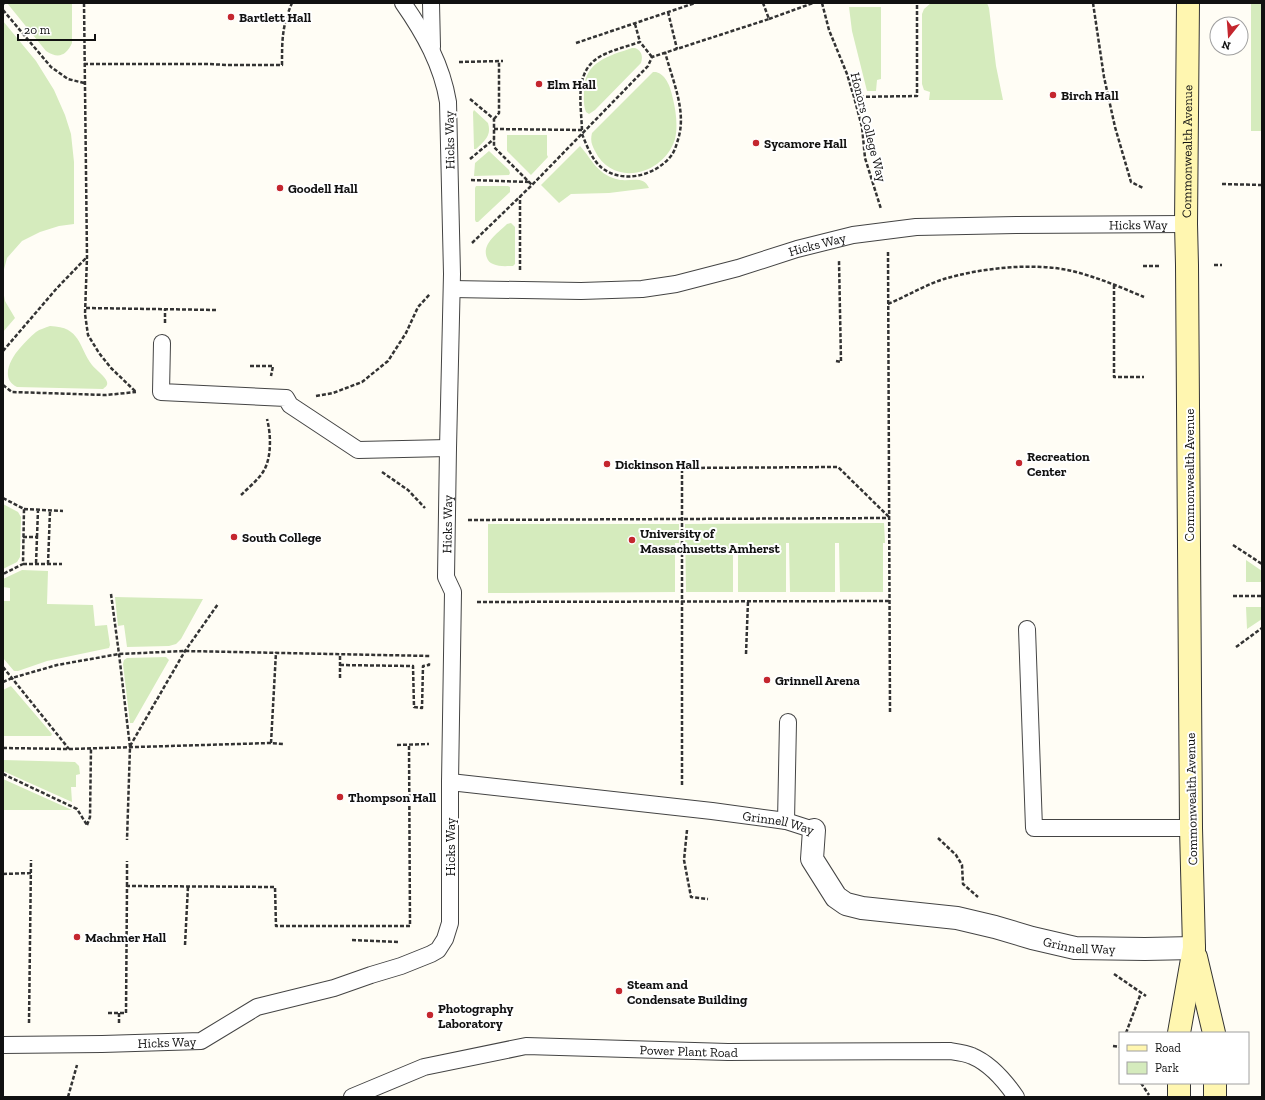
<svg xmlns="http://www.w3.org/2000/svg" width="1265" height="1100" font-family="'Zilla Slab',serif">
<rect width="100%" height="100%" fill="#fffdf5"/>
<path fill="#d5ebbd" d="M7,3H72V43C66,56 58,59 46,51Z
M931,3H987L989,8L996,66L1003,100H929L930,92L924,90L922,84V14L924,9Z
M1251,3H1262V131H1251Z
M849,7H881V79L877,80L876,91H867L852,31Z
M3,21L36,61L54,90L65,115L71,134L74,162V224L59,226L40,232L22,241L7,258L3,273Z
M632,48H635C642,51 643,56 641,63L595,110L589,114L586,112C583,105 584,97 584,90C585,61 609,56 632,48Z
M653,72H656C667,75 671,89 673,99C676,111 678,127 675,139C664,175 613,188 595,151C592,145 590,141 592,133Z
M474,110L488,123C492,136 484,141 476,149H474V148L473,112Z
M507,135H547V155L548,157L531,175L507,151Z
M580,146C592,159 596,173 616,179C629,183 643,174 649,188L609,193L571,194L559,203L541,185Z
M489,151L509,170L510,173L509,175L474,176L475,163Z
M476,186H508L510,187V192L478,222H476L475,220V188Z
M511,223L515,227V264L513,266C507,266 499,267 493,264C490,263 488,261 487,258C481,244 498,233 507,224Z
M3,290L5,301L15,318L3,332Z
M50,326C81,327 78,346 92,365C96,370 106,377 107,382C108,386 105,387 103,389L17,387C0,379 10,359 20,348C25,342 30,337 36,332C40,329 45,328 50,326Z
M3,504L18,512L21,517L20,557L17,562L3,569Z
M884,523L885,543H883V592H840L839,543H835V592H790L789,543H786V592H738V543H733V592H686L685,524Z
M488,524H679V543H675V592L488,593Z
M1246,560L1262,571V582H1246Z
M22,570L48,571L47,604L93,605L95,626L107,625L110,645L109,648L47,661L18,671H14L3,658V601H10V588L3,587V579Z
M115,597L203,599L181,639L176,644L169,646L127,647L124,625L118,626Z
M1246,607H1262V619L1247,629Z
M166,657L169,660L133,723H130L123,664L124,660L127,658Z
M11,686L52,734L51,736H3V690Z
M3,760L75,762L79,766L80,774L76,775V787H71L72,802L3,771Z
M3,779L72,810H3Z"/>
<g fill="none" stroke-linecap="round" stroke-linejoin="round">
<g stroke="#444" stroke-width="18">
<g id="lane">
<path d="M431,3L432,47"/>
<path id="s1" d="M452,289L581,291L642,289L676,284L738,268L797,249L853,235L916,227L1016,225L1186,224"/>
<path d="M162,343L161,392L286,398L290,405L358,450L448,448"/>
<path d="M1027,629L1034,828H1191"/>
<path id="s2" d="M450,782L712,811L786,821L814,830"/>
<path d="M786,821L788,722"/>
<path id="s3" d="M3,1045L102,1044L201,1041L257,1007L334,988L371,975L401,966L431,954L438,950L445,939L450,923V782L453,592L446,577L448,448L452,274L448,102C442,65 424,33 403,3"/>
<path id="s4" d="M352,1097L424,1067L526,1046L728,1052L950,1051C957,1052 966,1053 972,1056C991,1064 1005,1081 1016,1097"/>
</g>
</g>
<g stroke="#444" stroke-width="24">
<g id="street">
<path id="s5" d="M814,830L812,859L836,897L846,904L862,908L957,918L995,927L1032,938L1075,948L1145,949L1194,948"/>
</g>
</g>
<g stroke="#333" stroke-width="24">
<g id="secondary">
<path d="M1196,957L1214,1033"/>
<path id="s6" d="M1179,1033L1194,948L1191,828L1187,265L1186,224L1188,3"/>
<path d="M1179,1083V1097"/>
<path d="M1215,1083V1097"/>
</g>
</g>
<path stroke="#333" stroke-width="2.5" stroke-dasharray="4 2" stroke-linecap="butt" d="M84,3L87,257L85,314L88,335L99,353L111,368L136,392
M822,3L829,30L847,74L854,97L862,127L865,158L881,209
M1093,3L1104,77L1115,127L1131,182L1143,188
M3,4L4,3
M3,10L51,67L68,79L84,83
M668,12L677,49
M769,19L813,3
M635,24L640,42
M576,43L695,3
M459,62L503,61
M84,64H209L227,65H282C282,40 282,26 292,3
M854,97L917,96V3
M470,99L494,119V147L532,185
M494,119L499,113V61
M494,129L582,130
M582,130C581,101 573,68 605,54C616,49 628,46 640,42L652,57
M582,134C587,146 592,160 602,168C623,184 655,176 671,156C675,151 677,143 679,136C686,109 672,79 665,52
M470,159L494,139
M471,180L529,182
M1222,184L1262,185
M472,243L532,185L648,66L652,57L769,19L763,3
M888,252L890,712
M1214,265H1222
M1143,266H1161
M520,270V197
M1114,285V377H1144
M888,304C907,296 925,285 944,279C981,268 1034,262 1072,271C1097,277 1120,287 1144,297
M86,308L218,310
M165,323V309
M3,351L57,288L86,258
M836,361L841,362L839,261
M250,366H273L271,376
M3,385L12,392L106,395L136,392
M316,396L333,393L362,382L388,361L406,333L418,307L430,294
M382,472L408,490L425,508
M241,495C248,488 257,481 263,472C272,458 271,434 267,419
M3,498L24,509L23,564L3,574
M24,509L63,511
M468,520L889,518
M23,537H37L36,564
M37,537L38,510
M1233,545L1262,564
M23,564H62
M48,564L50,511
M111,594L119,654L130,747L127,840
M1233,596H1262
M477,602L890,601
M1236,647L1262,628
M746,654L748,601
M340,665L413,666L414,707L422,708L423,666L429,665V663
M3,667L69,749
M340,678V654
M3,682L12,678L57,665L119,654L185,651L430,656
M271,743L276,652
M397,745L429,744
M130,746L185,651L218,604
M3,748L69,749L271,743L283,744
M3,774L77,809L87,825
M682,785V468L838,467L890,518
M87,825L90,817L91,748
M687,830L684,860L691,897L708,899
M938,838L956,855L962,865L963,884L978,897
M3,874L31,873
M127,886V861
M352,940L399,942
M185,945L188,886
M1114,974L1146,996
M108,1013H126L127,886L275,887L276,926H410L409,744
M29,1023L31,860
M119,1023V1013
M1126,1033L1141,993
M1113,1046L1120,1047
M1141,1083L1149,1095
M68,1097L77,1065"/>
<use href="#lane" stroke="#fff" stroke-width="16"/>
<use href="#street" stroke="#fff" stroke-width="22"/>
<use href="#secondary" stroke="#fff6b0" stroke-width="22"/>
</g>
<g fill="#c4262e" stroke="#fff" stroke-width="1.5">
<circle cx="231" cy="17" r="4"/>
<circle cx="539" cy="84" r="4"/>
<circle cx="1053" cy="95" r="4"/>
<circle cx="756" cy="143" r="4"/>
<circle cx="280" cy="188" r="4"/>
<circle cx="1019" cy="463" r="4"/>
<circle cx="607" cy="464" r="4"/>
<circle cx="234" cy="537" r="4"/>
<circle cx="632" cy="540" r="4"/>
<circle cx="767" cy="680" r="4"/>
<circle cx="340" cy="797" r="4"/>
<circle cx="77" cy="937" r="4"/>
<circle cx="619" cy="991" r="4"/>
<circle cx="430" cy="1015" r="4"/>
</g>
<g text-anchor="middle" stroke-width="4" stroke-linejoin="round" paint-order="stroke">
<g font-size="13" font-weight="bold" fill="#111" stroke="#fff" text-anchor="start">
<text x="239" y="22">Bartlett Hall</text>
<text x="547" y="89">Elm Hall</text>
<text x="1061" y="100">Birch Hall</text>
<text x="764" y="148">Sycamore Hall</text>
<text x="288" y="193">Goodell Hall</text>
<text x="1027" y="461">Recreation<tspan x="1027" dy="15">Center</tspan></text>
<text x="615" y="469">Dickinson Hall</text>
<text x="640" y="538">University of<tspan x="640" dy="15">Massachusetts Amherst</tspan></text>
<text x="242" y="542">South College</text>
<text x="775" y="685">Grinnell Arena</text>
<text x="348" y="802">Thompson Hall</text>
<text x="85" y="942">Machmer Hall</text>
<text x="627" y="989">Steam and<tspan x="627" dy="15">Condensate Building</tspan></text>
<text x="438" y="1013">Photography<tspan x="438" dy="15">Laboratory</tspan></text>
</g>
<g font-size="13" fill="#111" stroke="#fff">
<text transform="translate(869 127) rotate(76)" y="5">Honors College Way</text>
<text transform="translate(449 140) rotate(-91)" y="5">Hicks Way</text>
<text dy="5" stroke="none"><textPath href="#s6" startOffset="883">Commonwealth Avenue</textPath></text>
<text dy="5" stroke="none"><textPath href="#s1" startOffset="694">Hicks Way</textPath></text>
<text dy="5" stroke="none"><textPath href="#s1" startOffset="371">Hicks Way</textPath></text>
<text transform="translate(1189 475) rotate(-90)" y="5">Commonwealth Avenue</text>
<text dy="5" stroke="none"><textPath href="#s3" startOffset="884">Hicks Way</textPath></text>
<text transform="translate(1191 799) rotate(-91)" y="5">Commonwealth Avenue</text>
<text dy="5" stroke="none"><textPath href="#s2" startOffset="331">Grinnell Way</textPath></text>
<text transform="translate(450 847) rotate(-90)" y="5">Hicks Way</text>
<text dy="5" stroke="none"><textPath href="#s5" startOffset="324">Grinnell Way</textPath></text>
<text dy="5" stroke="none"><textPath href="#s3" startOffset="164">Hicks Way</textPath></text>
<text dy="5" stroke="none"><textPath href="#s4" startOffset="345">Power Plant Road</textPath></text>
</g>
</g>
<rect width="1265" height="1100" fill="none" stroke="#111111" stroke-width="8"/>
<rect x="1119" y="1032" width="130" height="52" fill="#ffffff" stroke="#a0a0a0"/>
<rect x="1127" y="1045" width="20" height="6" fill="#fff6b0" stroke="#a0a0a0"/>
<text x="1155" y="1052" font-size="12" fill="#111111">Road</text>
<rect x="1127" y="1062" width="20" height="12" fill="#d5ebbd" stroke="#a0a0a0"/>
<text x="1155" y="1072" font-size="12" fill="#111111">Park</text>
<g transform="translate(1229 36) rotate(197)"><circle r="19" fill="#ffffff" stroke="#a0a0a0"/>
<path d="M0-3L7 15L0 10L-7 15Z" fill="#c4262e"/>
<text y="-6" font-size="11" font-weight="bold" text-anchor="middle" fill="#111111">N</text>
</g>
<path d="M18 34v6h77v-6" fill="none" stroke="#111111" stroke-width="2"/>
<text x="24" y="34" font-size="12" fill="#111111" stroke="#ffffff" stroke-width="3" paint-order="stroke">20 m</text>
</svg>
